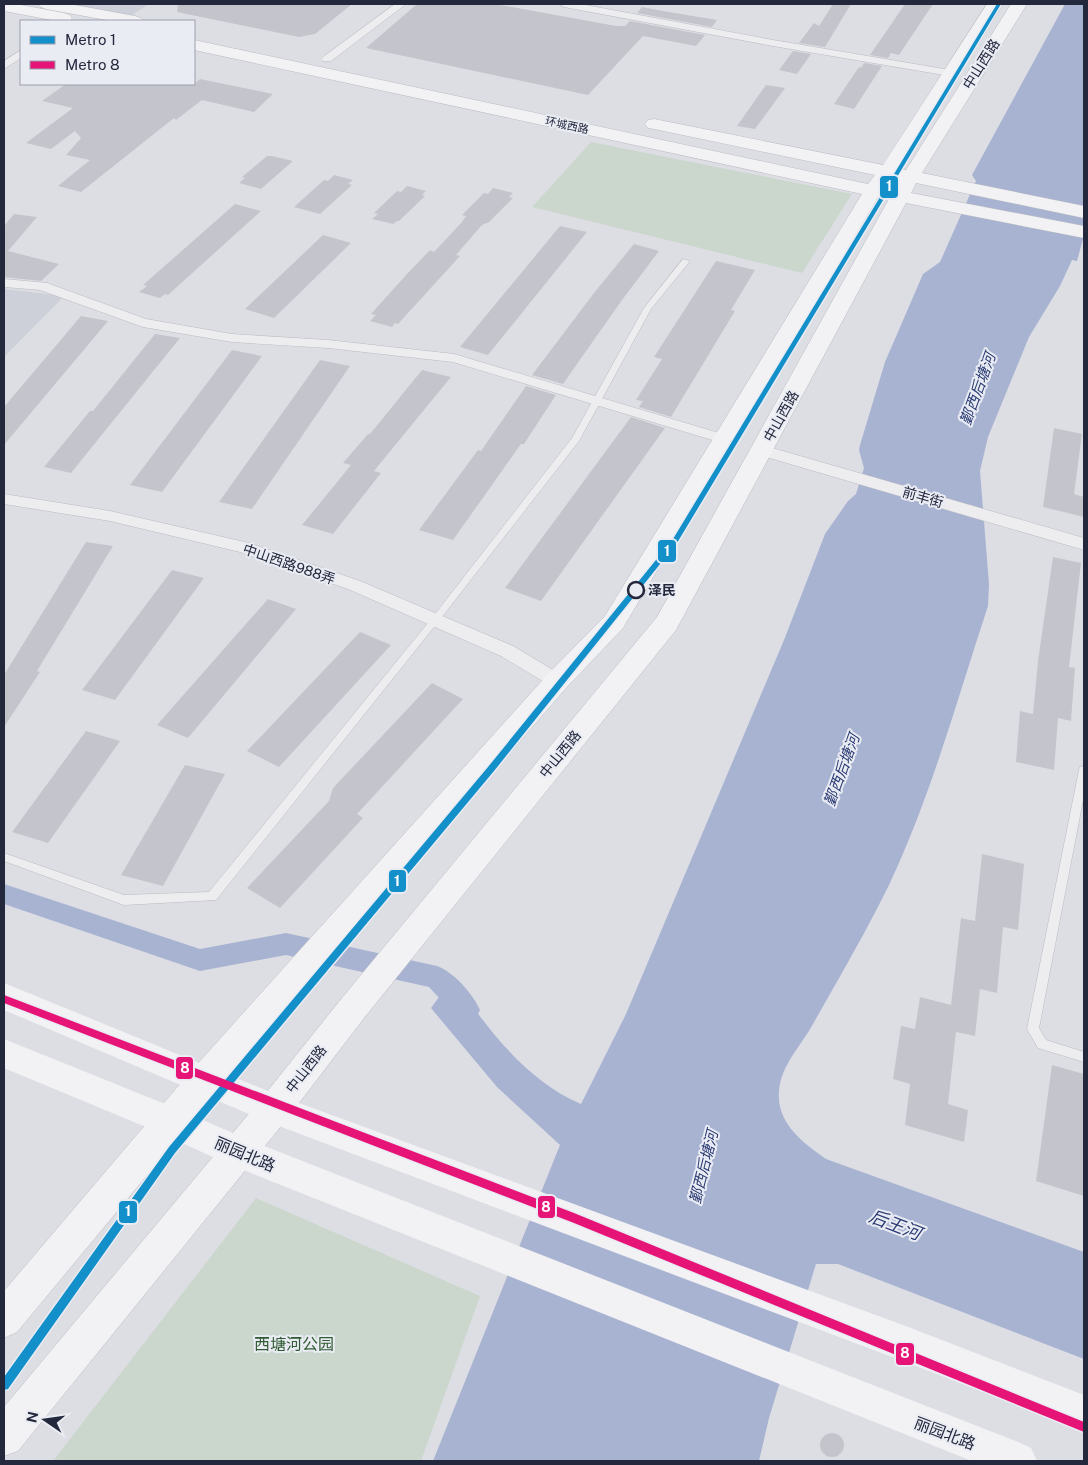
<svg xmlns="http://www.w3.org/2000/svg" width="1088" height="1465" font-family="'Public Sans','Noto Sans SC',sans-serif">
<rect width="100%" height="100%" fill="#dddee4"/>
<path fill="#cdcfd9" d="M67,4H148L131,16Z
M4,289L64,296L4,357Z"/>
<path fill="#cbd7cd" d="M591,142L852,194L802,273L532,207Z
M256,1198L480,1296L421,1461H53Z"/>
<path fill="#a8b3d2" d="M1065,4H1084V235L1077,261L1072,260L1060,286L1029,337L988,437L980,471L989,584L988,606C957,700 931,796 889,885C866,932 839,978 813,1024C801,1046 781,1065 779,1091C776,1123 803,1143 826,1159L1084,1252V1359L838,1264H816L769,1418L759,1461H433L560,1145L497,1087L431,1008L453,978C485,1026 526,1081 581,1104L626,1014L784,640L825,534L848,501L856,494L864,468L859,450L860,445L885,362L923,274L940,262L976,181L972,175Z"/>
<g fill="none" stroke-linecap="round" stroke-linejoin="round">
<path fill="#a8b3d2" fill-rule="evenodd" d="M4,884L200,949L286,933L437,966C454,972 473,994 480,1010L476,1018L467,1022L458,1018L429,987L286,955L200,971L4,904Z"/>
</g>
<path fill="#c4c5cc" d="M178,4H352L315,34L299,37L177,12Z
M417,4H495L616,26H625L630,21L705,35L696,46L643,36L588,95L366,48Z
M833,4H851L825,47L799,43L814,23L819,26Z
M905,4H933L899,55L891,53L888,58L870,55Z
M642,7L663,11L717,20L712,27L637,13Z
M793,51L811,54L797,74L779,70Z
M864,63L882,66L854,109L834,104L859,67L861,68Z
M200,79L273,94L254,112L202,100L176,120L174,118L81,192L58,186L90,160L66,155L81,138L75,131L51,149L26,143L73,108L42,101L66,84H194Z
M766,85L785,88L755,129L737,126Z
M267,156H272L293,161L261,189L239,183L245,178L242,177Z
M334,175L353,180L348,184L352,185L320,214L294,207L324,180L328,181Z
M407,186L426,191L422,195L425,196L399,221H397L393,224L372,219L378,214L374,213L397,191L401,192Z
M493,188L513,193L509,197L513,198L488,223H486L481,226L456,255L460,256L398,324L395,323L392,327L370,321L376,315L371,314L406,275L430,250L434,252L462,222L466,216L462,215L484,193L488,194Z
M235,204L261,211L168,295L165,294L160,298L139,292L147,286L143,285Z
M14,214L37,217L8,251L59,264L41,281L4,277V226Z
M560,226L587,232L488,355L460,347Z
M323,235L351,243L274,318L245,309Z
M634,244L659,251L622,300L563,384L532,375L594,293Z
M716,261L755,270L731,310L735,311L671,417L639,407L643,401L636,400L662,359L654,357Z
M81,316L108,321L4,445V407Z
M155,334L180,338L71,473L44,467L90,411H93Z
M232,350L262,356L162,492L130,485Z
M320,360L350,366L252,509L219,502Z
M422,370L451,377L374,471L381,473L333,534L302,525L351,465L343,463L368,434H370Z
M526,386L556,395L524,444H521L453,540L419,530L478,450L481,451Z
M631,417L665,428L541,601L505,588Z
M1054,428L1082,434L1074,494L1084,497V517L1043,507Z
M86,542L113,546L37,671L40,672L4,727V675Z
M1053,557L1081,563L1069,667L1075,668L1071,721L1058,718L1054,770L1016,762L1020,711L1033,714L1038,661Z
M172,570L204,578L115,700L82,690Z
M268,599L296,609L188,738L157,725Z
M360,632L391,645L279,767L247,751Z
M432,683L463,699L357,814L363,818L280,908L247,888L329,801L333,788Z
M86,731L120,741L48,843L12,832Z
M185,765L225,774L163,886L121,875Z
M982,854L1024,864L1018,930L1003,927L997,993L980,989L975,1036L956,1032L948,1104L968,1110L964,1142L905,1125L910,1084L893,1079L901,1026L915,1029L920,997L951,1005L961,918L975,921Z
M1052,1065L1084,1074V1196L1036,1181Z
M820 1445a12 12 0 1 1 24 0a12 12 0 1 1-24 0Z"/>
<g fill="none" stroke-linecap="round" stroke-linejoin="round">
<g stroke="#babbc1" stroke-width="1">
<path id="lane" d="M683,259L690,261L651,309L579,441L438,622L216,900L124,905L4,861V853L124,895L209,892L432,618L572,438L644,308Z
M1084,766V795L1039,1028L1046,1040L1084,1052V1062L1038,1048L1027,1029L1079,770L1080,767Z"/>
</g>
<g stroke="#babbc1" stroke-width="1">
<path id="street" d="M395,4H406L331,61H323L321,59L323,57Z
M559,4H580L773,40L950,70L956,73L950,76L773,46L564,7Z
M21,50V58L4,69V61Z
M4,279L47,283L146,319L232,334L328,340L454,354L729,436L732,439L729,442H719L453,362L328,348L232,342L143,327L40,290L4,287Z
M762,445L1084,538V550L756,454L754,450L756,446Z
M4,494L110,511L249,543L360,581L513,646L563,676L566,681L563,686L557,688L551,686L501,656L348,589L240,552L110,521L4,504Z"/>
</g>
<g stroke="#b9bbc2" stroke-width="1">
<path id="primary" d="M4,4H16L64,13L70,15L72,18L70,21H57L4,11Z
M38,4H69L135,16L141,18L143,21H112L46,9L41,7Z
M987,4H1003L899,169L906,170L1011,4H1027L922,173L1084,206V218L916,183L911,193L1084,226V238L906,203L676,630L364,1018L286,1120L18,1451L4,1456V1407L262,1098L342,998L657,617L889,199L878,197L623,628L566,688L216,1092L17,1332L4,1338V1291L192,1070L548,674L605,616L862,194L194,50V40L868,184L875,175L654,129L648,128L645,124L648,120L654,119L883,165ZM892,178L900,180L894,189L885,187Z"/>
</g>
<use href="#lane" fill="#ededf0" fill-rule="evenodd"/>
<use href="#street" fill="#ededf0" fill-rule="evenodd"/>
<path fill="#f2f2f4" fill-rule="evenodd" d="M4,983L280,1096L903,1325L1084,1395V1431L903,1361L263,1120L4,1010Z
M4,1039L180,1110L249,1140L1018,1442L1031,1448L1037,1461H972L226,1163L158,1132L4,1068Z"/>
<use href="#primary" fill="#f2f2f4" fill-rule="evenodd"/>
<g stroke="#eaecf4" stroke-width="3">
<path id="metro-1" d="M997,4H1001L677,543L494,771L175,1153L8,1389L4,1390V1377L169,1147L488,767L673,539Z"/>
</g>
<g stroke="#eaecf4" stroke-width="3">
<path id="metro-2" d="M4,995L574,1213L1084,1422V1432L574,1223L4,1003Z"/>
</g>
<use href="#metro-1" fill="#138fc9" fill-rule="evenodd"/>
<use href="#metro-2" fill="#e61477" fill-rule="evenodd"/>
</g>
<circle fill="#eaecf4" stroke="#24283d" stroke-width="2.5" cx="636" cy="590" r="8"/>
<g text-anchor="middle" stroke-width="4" stroke-linejoin="round" paint-order="stroke">
<g font-size="11" fill="#24283d" stroke="#eaecf4">
<text transform="translate(567 125) rotate(12)" y="4">环城西路</text>
</g>
<g font-size="14" fill="#24283d" stroke="#eaecf4">
<text transform="translate(981 64) rotate(-58)" y="5">中山西路</text>
<text transform="translate(781 416) rotate(-61)" y="5">中山西路</text>
<text transform="translate(923 497) rotate(16)" y="5">前丰街</text>
<text transform="translate(289 564) rotate(19)" y="5">中山西路988弄</text>
<text transform="translate(560 754) rotate(-51)" y="5">中山西路</text>
<text transform="translate(306 1069) rotate(-52)" y="5">中山西路</text>
</g>
<g font-size="14" font-weight="bold" fill="#24283d" stroke="#eaecf4" text-anchor="start">
<text x="648" y="595">泽民</text>
</g>
<g font-size="15" font-style="italic" fill="#2b3c74" stroke="#eaecf4">
<text transform="translate(978 389) rotate(-70)" y="5">鄞西后塘河</text>
<text transform="translate(842 770) rotate(-70)" y="5">鄞西后塘河</text>
<text transform="translate(704 1167) rotate(-76)" y="5">鄞西后塘河</text>
</g>
<g font-size="16" fill="#24283d" stroke="#eaecf4">
<text transform="translate(245 1154) rotate(23)" y="6">丽园北路</text>
<text transform="translate(945 1433) rotate(21)" y="6">丽园北路</text>
</g>
<g font-size="16" fill="#305a31" stroke="#eaecf4">
<text x="294" y="1350">西塘河公园</text>
</g>
<g font-size="18" font-style="italic" fill="#2b3c74" stroke="#eaecf4">
<text transform="translate(895 1225) rotate(21)" y="6">后王河</text>
</g>
</g>
<g stroke="#eaecf4" stroke-width="2">
<rect x="879" y="175" width="20" height="24" rx="5" fill="#138fc9"/>
<rect x="657" y="539" width="20" height="24" rx="5" fill="#138fc9"/>
<rect x="388" y="869" width="19" height="24" rx="5" fill="#138fc9"/>
<rect x="175" y="1056" width="19" height="24" rx="5" fill="#e61477"/>
<rect x="537" y="1195" width="19" height="24" rx="5" fill="#e61477"/>
<rect x="118" y="1200" width="20" height="24" rx="5" fill="#138fc9"/>
<rect x="895" y="1342" width="20" height="24" rx="5" fill="#e61477"/>
</g>
<g font-size="14" text-anchor="middle" font-weight="bold" fill="#fff">
<text x="889" y="191">1</text>
<text x="667" y="556">1</text>
<text x="397" y="886">1</text>
<text x="185" y="1073">8</text>
<text x="546" y="1212">8</text>
<text x="128" y="1216">1</text>
<text x="905" y="1358">8</text>
</g>
<rect width="1088" height="1465" fill="none" stroke="#24283d" stroke-width="10"/>
<rect x="20" y="20" width="175" height="65" fill="#eaecf4" stroke="#9b9eab"/>
<rect x="30" y="36" width="25" height="8" fill="#138fc9" stroke="#9b9eab"/>
<text x="65" y="45" font-size="15" fill="#24283d">Metro 1</text>
<rect x="30" y="61" width="25" height="8" fill="#e61477" stroke="#9b9eab"/>
<text x="65" y="70" font-size="15" fill="#24283d">Metro 8</text>
<g transform="translate(45 1420) rotate(283)" stroke="#eaecf4" stroke-width="4" paint-order="stroke">
<path d="M0-4L9 19L0 12L-9 19Z" fill="#24283d"/>
<text y="-8" font-size="14" font-weight="bold" text-anchor="middle" fill="#24283d">N</text>
</g>
</svg>
